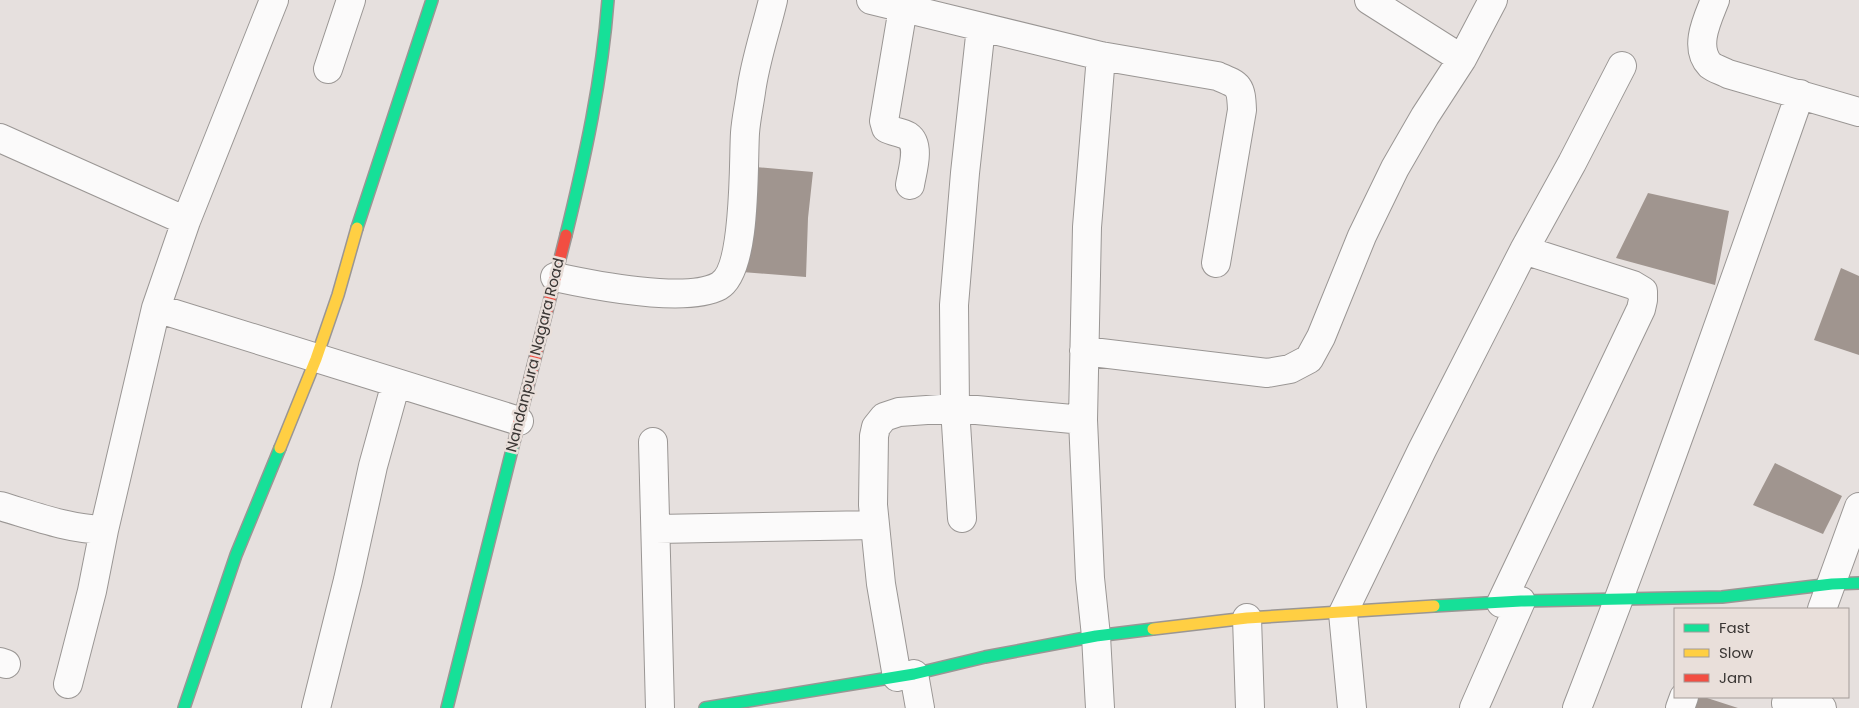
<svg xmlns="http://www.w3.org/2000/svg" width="1859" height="708" font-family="Poppins,sans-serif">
<rect width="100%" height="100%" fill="#e6e0de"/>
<path fill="#a0958f" d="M744,166L813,172L808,218L806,277L742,272Z
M1648,193L1729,211L1715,285L1616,258Z
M1841,268L1859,276V355L1814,340Z
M1775,463L1842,496L1823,534L1753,505Z
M1691,697H1704L1738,708H1687Z"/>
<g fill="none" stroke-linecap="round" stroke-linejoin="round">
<g stroke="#9a9694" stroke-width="30">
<path id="street" d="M871,0L1101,56L1217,76C1239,85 1241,85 1242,110L1216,263
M1369,0L1462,59
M1715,0C1708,18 1693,47 1710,65C1715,69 1723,71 1728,74L1859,112
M903,8L884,121L886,128C893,132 901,132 908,136C921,145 912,172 910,185
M328,69L351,0
M0,138L186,221
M555,277C592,285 686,304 719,286C747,270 743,164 745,133C746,119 749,106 751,92C755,61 766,30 773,0
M156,308L519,421
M1084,351L1267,373L1290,369L1309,359L1321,337L1362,236L1395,168L1425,116L1462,59L1493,0
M653,442L660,708
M0,506C34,516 68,529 104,530
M962,518L955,408L954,305L965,173L981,27
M656,529L875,525
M1501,603L1641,309L1643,300V291L1633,285L1524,250
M1822,609L1859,507
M1247,618L1250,708
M0,662L6,664
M914,674L920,708
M897,677L881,584L873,505L874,436L876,427L884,417L899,412L955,408L1083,420
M68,684L92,591L104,530L156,308L186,221L274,0
M1786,703L1822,708
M316,708L348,580L373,466L396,383
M1100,708L1096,636L1090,578L1083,420L1087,227L1101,56
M1352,708L1343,613L1422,450L1524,250L1572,163L1622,66
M1474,708L1521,601
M1577,708C1656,505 1728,300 1800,94
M1680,708L1684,697"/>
</g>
<g stroke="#9a9694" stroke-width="14">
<path id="fast" d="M357,228L432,0
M566,235C585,158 602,80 608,0
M1434,606L1521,601L1722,597L1832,584L1859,583
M184,708L236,555L280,448
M447,708L517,430
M705,708L914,674L985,657L1096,636L1153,629"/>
</g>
<g stroke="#9a9694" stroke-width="14">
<path id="slow" d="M280,448L316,359L338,295L357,228
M1153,629L1247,618L1434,606"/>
</g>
<g stroke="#9a9694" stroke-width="14">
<path id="jam" d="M517,430L566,235"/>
</g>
<use href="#street" stroke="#fbfafa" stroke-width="28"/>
<use href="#fast" stroke="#16e098" stroke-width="11"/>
<use href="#slow" stroke="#ffcf43" stroke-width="11"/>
<use href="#jam" stroke="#f24e42" stroke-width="11"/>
</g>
<g text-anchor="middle" stroke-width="5" stroke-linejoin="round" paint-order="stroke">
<g font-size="15" fill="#3a3634" stroke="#e9dfda">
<text transform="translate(535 355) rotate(-76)" y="5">Nandanpura Nagara Road</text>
</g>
</g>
<rect x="1674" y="608" width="175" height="90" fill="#e9dfda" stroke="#a39b98"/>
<rect x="1684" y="624" width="25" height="8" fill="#16e098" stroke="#a39b98"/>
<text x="1719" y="633" font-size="15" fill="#3a3634">Fast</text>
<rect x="1684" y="649" width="25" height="8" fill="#ffcf43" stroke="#a39b98"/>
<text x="1719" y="658" font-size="15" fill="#3a3634">Slow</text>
<rect x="1684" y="674" width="25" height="8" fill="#f24e42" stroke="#a39b98"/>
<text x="1719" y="683" font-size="15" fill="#3a3634">Jam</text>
</svg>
